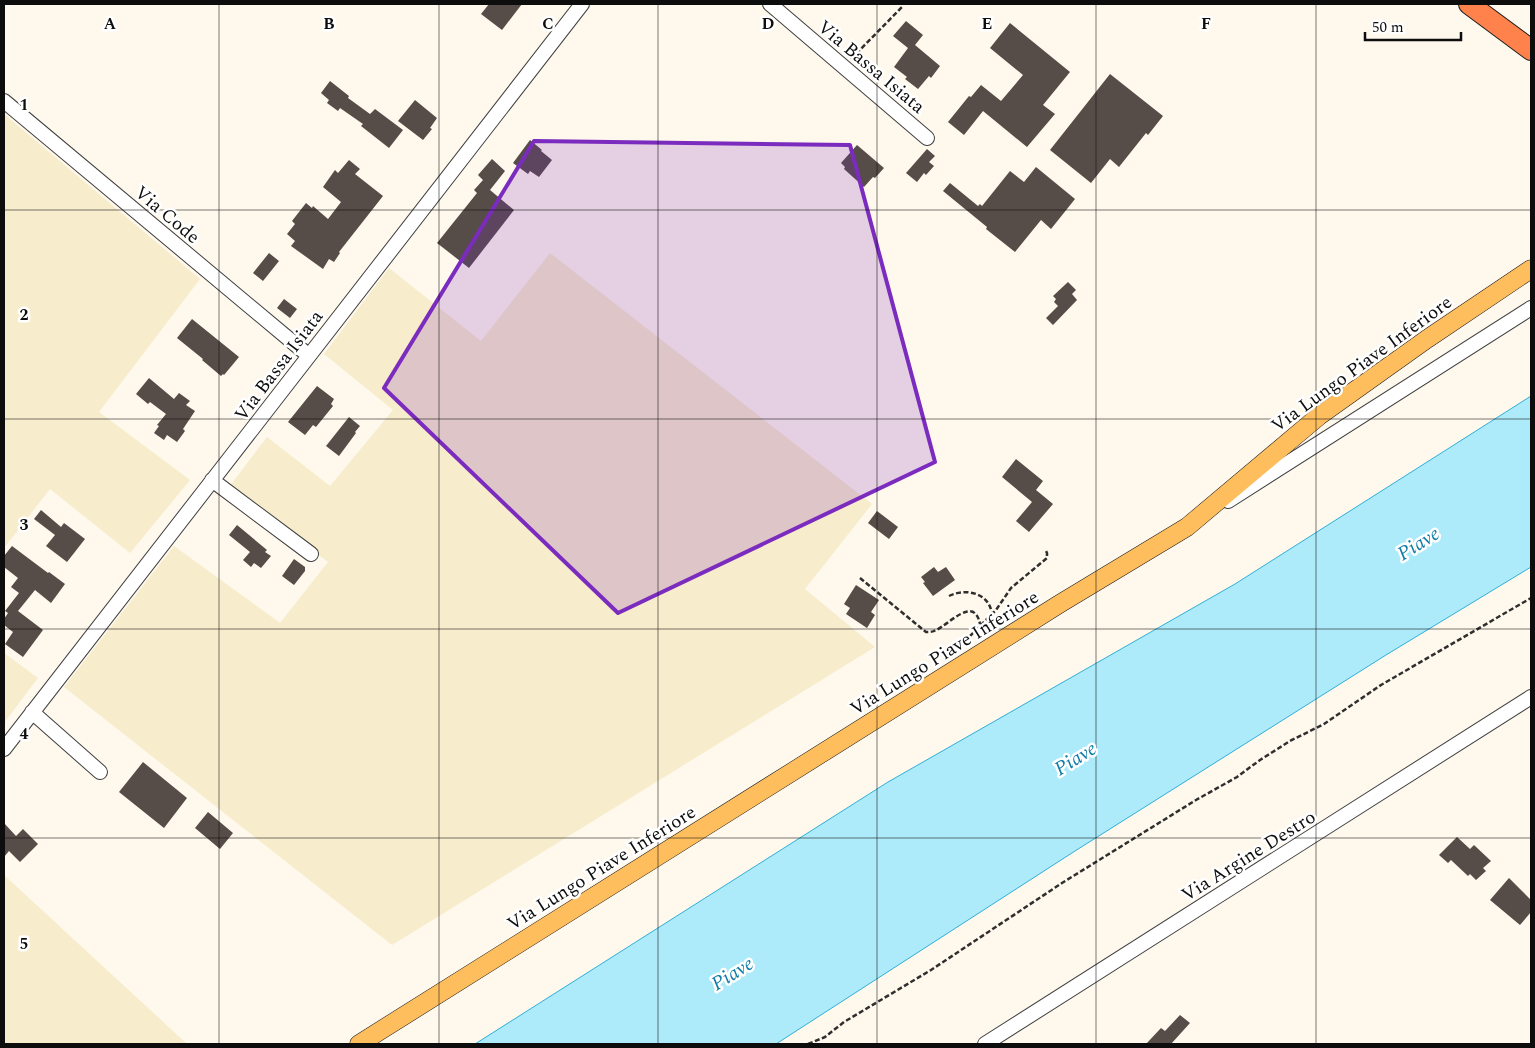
<svg xmlns="http://www.w3.org/2000/svg" width="1535" height="1048" font-family="Spectral,serif">
<rect width="100%" height="100%" fill="#fff8ed"/>
<path fill="#f7eccb" d="M4,114L200,279L99,412L190,480L130,553L50,489L4,548Z
M550,253L872,504L805,589L875,647L392,945L64,687L174,546L280,623L328,562L229,487L267,437L330,486L393,410L324,354L389,268L481,341Z
M4,653L38,678L4,723Z
M4,875L186,1043L187,1044H4Z"/>
<path fill="#adeafa" stroke="#2faed7" d="M1531,396V567L1386,655L1075,851L776,1044H475L888,782L1235,584Z"/>
<path fill="#564c48" d="M489,4H522L502,30L481,14Z
M906,21L923,35L915,45L940,66L931,78L929,76L918,89L905,79L907,77L894,67L908,48L893,36Z
M1010,23L1070,72L1043,105L1055,114L1027,147L983,111L964,135L948,122L969,96L971,97L981,85L1001,101L1023,75L990,48Z
M1110,74L1163,116L1148,135L1146,133L1119,167L1110,159L1091,183L1050,150Z
M330,81L349,96L348,98L370,114L375,109L403,130L389,148L361,126L363,124L340,108L338,111L327,103L329,100L321,93Z
M415,100L437,118L430,128L432,129L423,140L398,121Z
M530,140L542,150L541,151L552,160L539,177L530,171L528,174L513,163Z
M857,145L884,168L875,178L873,177L864,187L844,169L845,167L841,163Z
M927,149L935,156L929,162L934,166L926,175L924,173L917,182L906,173Z
M492,159L505,171L490,190L514,210L469,268L437,243L477,193L474,190L483,180L478,175Z
M349,160L360,169L355,174L383,196L339,252L340,253L334,262L329,259L323,269L291,246L295,241L287,234L295,224L292,221L306,203L312,208L313,206L328,219L341,202L323,187L335,170L338,173Z
M1036,167L1075,199L1051,229L1041,220L1015,252L986,229L987,227L943,191L950,183L978,206L980,204L982,206L1010,171L1024,182Z
M269,253L279,261L263,281L253,273Z
M1068,282L1076,290L1072,294L1077,300L1053,325L1046,318L1058,306L1054,302L1056,299L1053,296Z
M284,299L297,309L290,318L277,308Z
M192,319L239,357L224,375L223,374L221,376L202,360L203,359L177,338Z
M149,378L174,399L179,393L190,401L186,405L195,411L183,429L185,431L177,442L167,435L164,440L154,433L159,426L157,425L166,414L150,402L148,404L136,394Z
M317,386L334,399L331,404L333,406L316,427L313,425L305,435L288,422Z
M349,417L360,426L355,432L356,433L339,456L326,446Z
M1016,459L1043,481L1036,490L1053,504L1029,532L1016,521L1032,502L1002,477Z
M41,510L61,527L64,523L85,539L67,562L46,546L55,535L34,519Z
M877,511L898,527L889,539L868,523Z
M237,525L267,550L265,552L271,556L261,568L254,563L251,567L243,560L250,552L229,535Z
M12,546L48,573L49,572L65,584L51,603L35,590L18,611L43,630L23,657L5,644L13,632L4,625V619L8,613L5,611L19,593L11,587L18,578L4,567V556Z
M294,559L305,567V571L294,585L282,576Z
M934,567L938,572L946,567L955,580L933,596L923,583L925,582L921,577Z
M856,585L879,600L871,612L875,615L867,628L846,614L850,608L844,604Z
M143,762L187,798L164,828L119,792Z
M208,812L233,833L220,849L195,828Z
M4,823L16,836L23,829L38,844L20,862L9,851L4,857Z
M1457,837L1470,849L1474,845L1491,861L1483,868L1486,871L1476,880L1470,874L1468,876L1451,860L1448,863L1439,855Z
M1509,878L1531,900V912L1520,925L1490,900Z
M1180,1015L1190,1023L1171,1044H1146L1161,1028L1165,1031Z"/>
<g fill="none" stroke-linecap="round" stroke-linejoin="round">
<g stroke="#404040" stroke-width="16">
<path id="minor" d="M770,4L927,138
M4,101L308,355
M212,480L311,554
M1228,501L1531,308
M32,712L100,772
M4,749L582,4
M985,1044L1531,697"/>
</g>
<g stroke="#1e1e1e" stroke-width="19">
<path id="major" d="M359,1044L1061,603L1187,527L1319,416L1427,339L1531,269"/>
</g>
<g stroke="#1e1e1e" stroke-width="22">
<path id="highway" d="M1469,4L1531,50"/>
</g>
<path stroke="#2f2f2f" stroke-width="2.5" stroke-dasharray="5 2.5" stroke-linecap="butt" d="M851,59L902,7
M860,578L926,632C929,632 932,632 934,631C948,626 974,594 980,624
M949,596C965,588 989,592 992,614
M954,652L996,610L1011,588L1047,558V553L1045,549
M808,1044L825,1037L844,1022L931,970L1062,883L1196,800L1237,777L1260,760L1290,741L1324,724L1381,685L1531,598"/>
<use href="#minor" stroke="#fff" stroke-width="14"/>
<use href="#major" stroke="#ffbe5d" stroke-width="18"/>
<use href="#highway" stroke="#ff814b" stroke-width="20"/>
</g>
<path fill="#7b2cbf" fill-opacity="0.2" stroke="#7b2cbf" stroke-width="4" stroke-linejoin="round" d="M534,141L850,145L935,462L618,613L384,388Z"/>
<path fill="none" stroke="#0d0d0d" stroke-width="1" stroke-opacity="0.55" d="M219,4V1044M439,4V1044M658,4V1044M877,4V1044M1096,4V1044M1316,4V1044M4,210H1531M4,419H1531M4,629H1531M4,838H1531"/>
<g text-anchor="middle" stroke-width="5" stroke-linejoin="round" paint-order="stroke">
<g font-size="19" fill="#0d0d0d" stroke="#fff">
<text transform="translate(872 66) rotate(40)" y="7">Via Bassa Isiata</text>
<text transform="translate(168 214) rotate(40)" y="7">Via Code</text>
<text transform="translate(1361 363) rotate(-36)" y="7">Via Lungo Piave Inferiore</text>
<text transform="translate(278 365) rotate(-53)" y="7">Via Bassa Isiata</text>
<text transform="translate(944 652) rotate(-32)" y="7">Via Lungo Piave Inferiore</text>
<text transform="translate(1248 855) rotate(-32)" y="7">Via Argine Destro</text>
<text transform="translate(601 867) rotate(-32)" y="7">Via Lungo Piave Inferiore</text>
</g>
<g font-size="20" font-style="italic" fill="#0d7da7" stroke="#fff">
<text transform="translate(1418 543) rotate(-32)" y="7">Piave</text>
<text transform="translate(1075 758) rotate(-32)" y="7">Piave</text>
<text transform="translate(732 973) rotate(-32)" y="7">Piave</text>
</g>
</g>
<g font-size="16" text-anchor="middle" font-weight="bold" fill="#0d0d0d" stroke="#fff" stroke-width="5" stroke-linejoin="round" paint-order="stroke">
<text x="110" y="29">A</text>
<text x="329" y="29">B</text>
<text x="548" y="29">C</text>
<text x="768" y="29">D</text>
<text x="987" y="29">E</text>
<text x="1206" y="29">F</text>
<text x="24" y="110">1</text>
<text x="24" y="320">2</text>
<text x="24" y="530">3</text>
<text x="24" y="739">4</text>
<text x="24" y="949">5</text>
</g>
<rect width="1535" height="1048" fill="none" stroke="#0d0d0d" stroke-width="10"/>
<path d="M1365 32v8h96v-8" fill="none" stroke="#0d0d0d" stroke-width="2.5"/>
<text x="1372" y="32" font-size="15" fill="#0d0d0d" stroke="#ffffff" stroke-width="4" paint-order="stroke">50 m</text>
</svg>
